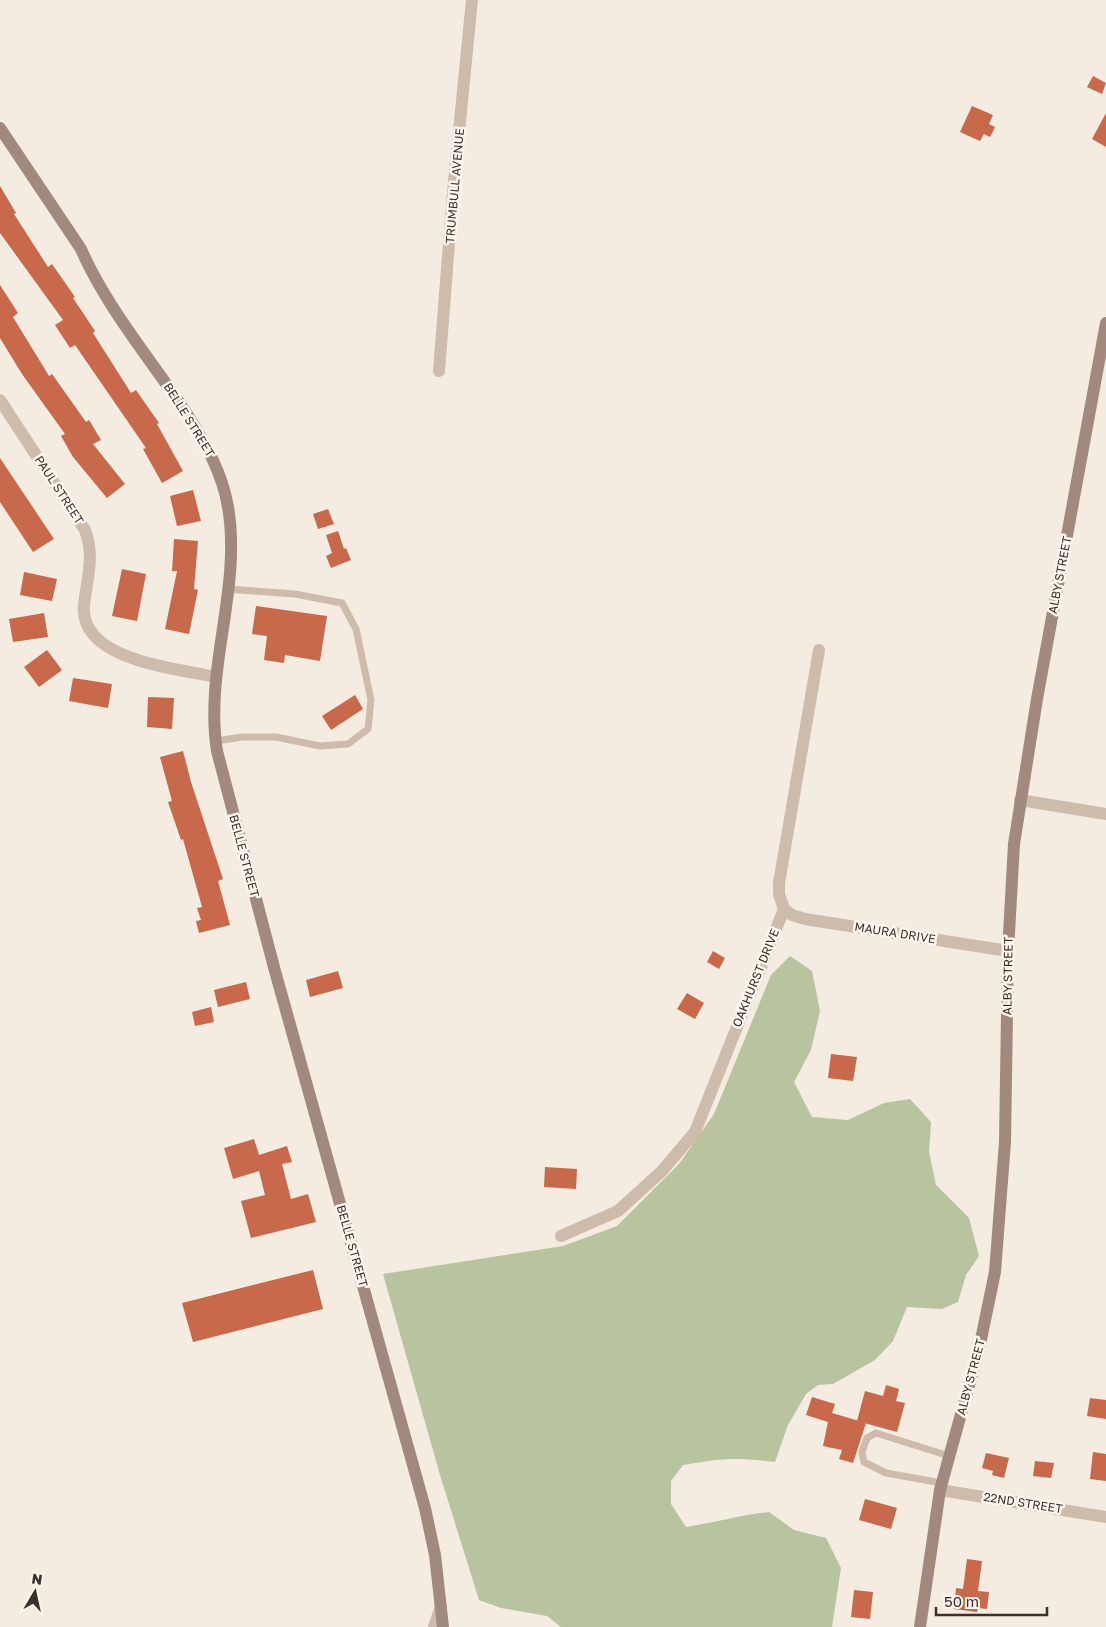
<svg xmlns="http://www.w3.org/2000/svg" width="1106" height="1627" font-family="'Golos Text',sans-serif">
<rect width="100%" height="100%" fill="#f4ebe1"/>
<path fill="#b8c4a0" d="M790,956L812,971L820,1011L811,1050L794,1082L812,1117L848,1120L884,1103L910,1099L931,1122L929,1152L936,1185L969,1218L979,1256L966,1275L958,1302L942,1309L907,1307L893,1341L875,1360L833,1384L818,1385L806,1394L788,1425L775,1462C738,1457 720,1458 683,1465L671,1481V1504L686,1527C714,1523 740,1515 769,1512L794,1530L826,1538L841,1568L832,1627H561L547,1616L501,1608L479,1600L440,1475L383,1274L563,1246L617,1226L679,1164L714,1114L771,975Z"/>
<path fill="#c8694b" d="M1093,76L1106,83L1102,94L1087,87Z
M972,106L993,115L989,124L995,127L990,137L984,134L980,141L960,132Z
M1106,113V147L1092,139Z
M0,186L16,213L14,214L48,267L52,264L75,297L73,298L95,331L93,333L131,393L136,390L159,423L157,424L183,471L162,483L143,449L146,448L75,345L70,348L55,325L63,320L0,233Z
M0,285L18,313L13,317L49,376L52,374L86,422L89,420L101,440L93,444L125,484L107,498L73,457L61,436L65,434L22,374L0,338Z
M0,458L54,539L33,552L0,502Z
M193,490L201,521L177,526L170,496Z
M328,509L334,524L318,529L313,514Z
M338,531L344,549L346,548L351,560L331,568L326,556L332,553L326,535Z
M174,539L198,541L194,589L198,590L189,634L165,629L177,571H172Z
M122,569L146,574L137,621L112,616Z
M24,572L57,579L52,601L20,595Z
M256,606L327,616L320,661L285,655L284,663L264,660L267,636L252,634Z
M44,613L48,637L13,642L9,619Z
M47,650L62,670L39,687L24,667Z
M73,678L112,684L108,708L69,701Z
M355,695L363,709L331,730L322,716Z
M148,697L174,698L172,729L147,727Z
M183,751L191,782L223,879L218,881L230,925L199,933L196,921L201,920L197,908L202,907L183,839L181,840L168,802L172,801L160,757Z
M713,951L725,958L719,969L707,962Z
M338,971L343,988L310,997L306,980Z
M246,982L250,999L218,1007L214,990Z
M687,993L704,1003L695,1019L677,1009Z
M211,1007L214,1022L195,1026L192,1012Z
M831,1054L857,1057L853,1081L828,1078Z
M254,1139L259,1155L287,1146L292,1162L282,1164L291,1199L308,1194L316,1222L251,1238L241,1201L265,1195L259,1171L233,1179L224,1148Z
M545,1167L577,1169L576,1189L544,1187Z
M313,1270L323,1309L193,1342L182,1303Z
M886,1385L899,1389L896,1401L905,1403L897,1432L857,1421L865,1391L883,1396Z
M812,1397L835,1404L832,1413L866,1423L853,1463L839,1459L842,1450L823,1446L828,1422L806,1415Z
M1090,1398L1106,1400V1419L1087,1416Z
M1093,1452L1106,1454V1481L1090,1479Z
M986,1453L1009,1458L1004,1478L992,1475L993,1471L982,1468Z
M1035,1461L1054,1463L1051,1478L1033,1476Z
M865,1499L897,1508L891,1529L859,1520Z
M967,1559L982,1561L978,1591L989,1592L987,1609L978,1608L977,1612L954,1609L956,1588L963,1589Z
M854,1590L873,1592L870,1619L851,1617Z"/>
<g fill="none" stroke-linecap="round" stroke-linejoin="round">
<path stroke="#cdbbac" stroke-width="7" d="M216,741L242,737H276L320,746L348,744L368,729L371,700L356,629L342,603L295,594L227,589
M942,1483L886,1473L864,1462L862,1452L867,1438L876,1433L949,1456"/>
<path stroke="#cdbbac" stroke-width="12" d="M439,371L453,192L472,0
M0,400L85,530C95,556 87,579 84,605C79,660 175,668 215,677
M1020,800L1106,814
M784,909L792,915L805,919L1008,951
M561,1236L618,1211L662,1171L695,1132L784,909L779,894V883L819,650
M940,1490L1106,1517
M434,1627L441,1606"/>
<path stroke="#a18a7d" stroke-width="12" d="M0,128L81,249C105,305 151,360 185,411C204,441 222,471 228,507C242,589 204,669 217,751L275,971L425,1508L435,1555L443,1627
M920,1627L940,1490L979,1349L995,1272L1005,1142L1008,951L1014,844L1037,699L1106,323"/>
</g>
<g text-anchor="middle" stroke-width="5" stroke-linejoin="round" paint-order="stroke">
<g font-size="12" fill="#3b302b" stroke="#fbf5ee">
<text transform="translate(455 186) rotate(-85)" y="4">TRUMBULL AVENUE</text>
<text transform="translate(189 420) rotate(58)" y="4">BELLE STREET</text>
<text transform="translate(59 490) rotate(57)" y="4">PAUL STREET</text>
<text transform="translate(1060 575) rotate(-79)" y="4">ALBY STREET</text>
<text transform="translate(244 856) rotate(75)" y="4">BELLE STREET</text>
<text transform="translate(895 933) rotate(9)" y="4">MAURA DRIVE</text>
<text transform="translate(1008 976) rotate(-89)" y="4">ALBY STREET</text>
<text transform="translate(756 978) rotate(-68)" y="4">OAKHURST DRIVE</text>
<text transform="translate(352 1246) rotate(74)" y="4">BELLE STREET</text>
<text transform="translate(971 1377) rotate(-75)" y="4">ALBY STREET</text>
<text transform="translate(1023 1503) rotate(9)" y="4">22ND STREET</text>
</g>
</g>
<g transform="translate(35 1592) rotate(9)" stroke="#fbf5ee" stroke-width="4" paint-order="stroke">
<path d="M0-4L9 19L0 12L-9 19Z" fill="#3b302b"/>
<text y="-8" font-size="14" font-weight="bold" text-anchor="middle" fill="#3b302b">N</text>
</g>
<path d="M936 1607v8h111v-8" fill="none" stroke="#3b302b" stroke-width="2.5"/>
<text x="944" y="1607" font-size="15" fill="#3b302b" stroke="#fbf5ee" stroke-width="4" paint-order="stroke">50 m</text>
</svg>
